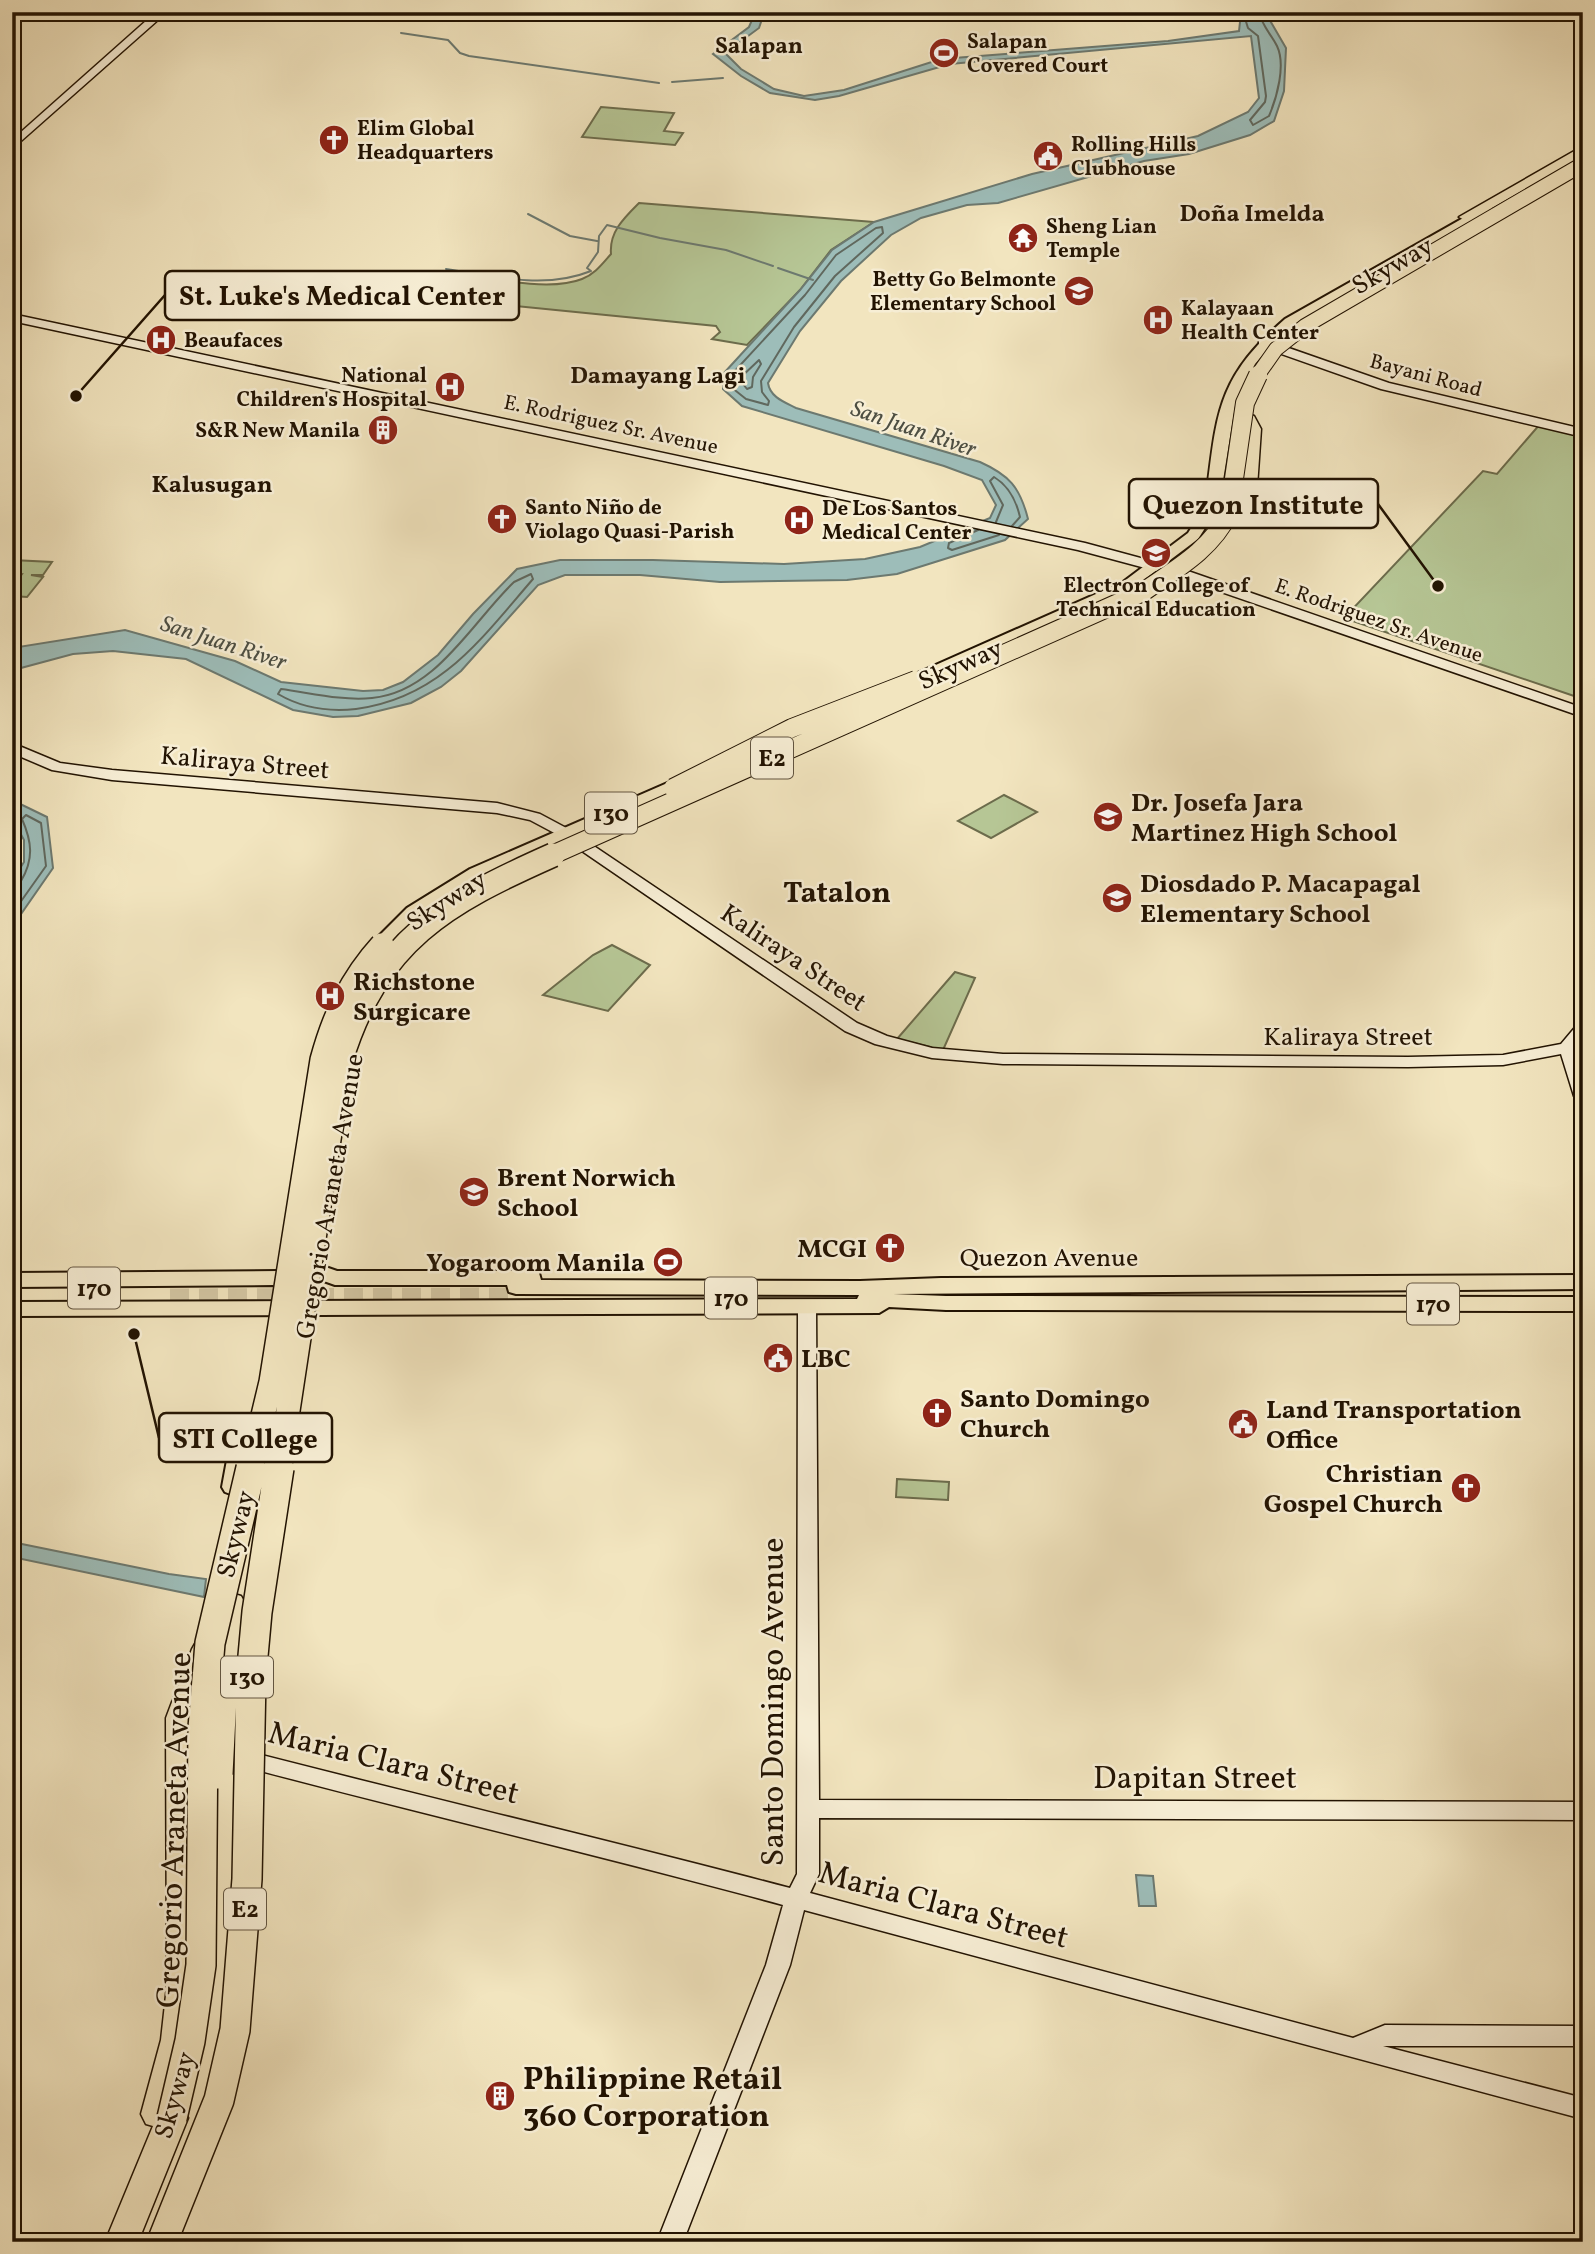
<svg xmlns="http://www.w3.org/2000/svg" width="1595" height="2254" font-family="Vollkorn,serif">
<rect width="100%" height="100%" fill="#f2e5bf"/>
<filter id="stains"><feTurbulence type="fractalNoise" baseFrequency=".00286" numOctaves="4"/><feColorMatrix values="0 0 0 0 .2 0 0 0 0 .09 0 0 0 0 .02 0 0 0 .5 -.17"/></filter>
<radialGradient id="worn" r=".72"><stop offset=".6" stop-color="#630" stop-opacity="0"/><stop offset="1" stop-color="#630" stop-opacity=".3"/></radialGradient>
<path fill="#b6c695" stroke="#6c6c4c" stroke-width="2" d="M601,107L674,113L664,131L683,133L675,145L582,137Z
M639,203L874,222L831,250L800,290L747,345L712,339L720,332L716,326L405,295L416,276L437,278L444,271C481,276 547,293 582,279C595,274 602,264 611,254C609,232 624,218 639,203Z
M1540,424L1583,435V699L1344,618L1483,471L1497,474Z
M12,560L52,562L43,575H31L43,577L27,597L12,596V587L22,574L12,573Z
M1004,795L1037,812L991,838L958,821Z
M612,945L650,965L608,1011L543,995L593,955Z
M955,972L975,978L943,1050L897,1039Z
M897,1479L949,1482L948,1500L896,1497Z"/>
<path fill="#9dbdb9" stroke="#6c7970" stroke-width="2" d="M746,12H757L763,16L759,28L725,53L741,69L774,89L804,96L844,90L941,59L1168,41L1239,31L1240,22L1235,12H1265L1286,48L1284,91L1274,121L1250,135L1189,154L1144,161L998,203L967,205L921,218L891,235L841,281L800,331L768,383C770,397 784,402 796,408L980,462C1009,475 1020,487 1028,519L1005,540L897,574L847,580L720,582L640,575H565L538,585L461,671L441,687L411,703L358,716L333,717L293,710L186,659L113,651L73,654L21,668L12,673V648L125,630L235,661L281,682L363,691L383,690L403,682L438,655L473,614L517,569L560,560H653L784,564L865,559L920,547L990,518L996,505L982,480L944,466L742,406L723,389L724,373L800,290L832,250L874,222L1032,174L1198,136L1248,112L1259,98L1251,36L950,64L839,96L815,100L770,93L741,76L713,54L749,27L752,20Z
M12,800L47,817L53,868L12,927V881L24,862V840L12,818Z
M12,1542L169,1574L206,1579L204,1597L12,1557Z
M1136,1875L1153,1876L1156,1906H1139Z"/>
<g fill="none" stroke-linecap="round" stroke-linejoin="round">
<path stroke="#60685e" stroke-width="2" d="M1243,12L1248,28L1258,36L1266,96L1265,102L1250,120L1253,125L1269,116C1277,97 1286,65 1277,46C1271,34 1262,26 1259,12
M882,227L883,233L835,276L794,327L761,381L762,392L769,401L768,405L746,399L731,387L732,374L805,295L836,255L876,228Z
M759,360L761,364L753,377L752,387L747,389L739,379Z
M996,522L1003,505L990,481L994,477C1009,486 1016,500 1020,517L1012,526
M978,530L949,543L948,548L952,550L999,535
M531,574L533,579C481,639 440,698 356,709C329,712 302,708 278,694L281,689C311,693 342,701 372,698C436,692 472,622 514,582Z
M12,883L21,881C34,859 32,842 22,819L26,815L41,823L46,866L12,914"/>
<path stroke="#6c7970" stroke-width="2" d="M401,33L448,40L460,53L469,56L659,83
M672,82L723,78
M528,214L570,236L597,241
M778,268L813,280
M446,269C495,276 544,290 591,271L587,268L598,252L599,236L607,225L660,238L726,250L773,266"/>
<path stroke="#d3c6a3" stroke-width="19" stroke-dasharray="19 10" stroke-linecap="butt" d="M170,1298L516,1297"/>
<g stroke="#221302" stroke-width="3">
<path id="secondary" d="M156,12H167L12,149V140Z
M12,314L1085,543L1185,570L1583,708V717L1175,576L1078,550L12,321Z
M1263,339L1389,383L1583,429V437L1381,389L1259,346V340Z
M12,743L60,763L112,770L497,803L540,814L570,830L857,1023L887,1036L932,1048L1003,1054L1408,1057L1503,1055L1561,1044L1577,1025L1583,1024L1580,1043H1583V1053H1577L1583,1070V1101L1574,1096L1561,1054L1503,1065L1408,1067L1003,1064L932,1058L875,1044L845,1031L560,836L530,820L497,813L112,780L52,770L12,753Z
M807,1300L814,1302L816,1306L819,1800L1583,1802V1820L819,1818V1874L810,1893L1353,2038L1385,2025L1583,2026V2046H1383L1583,2098V2119L804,1910L790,1965L683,2242H657L766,1965L783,1905C603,1856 422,1814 242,1766L234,1764L231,1758L234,1752L242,1750C424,1797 608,1840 790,1888L797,1874L798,1306L800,1302Z"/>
</g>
<g stroke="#221302" stroke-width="4">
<path id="primary" d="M1488,204L1492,205V211L1295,325L1271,345L1255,364L1236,400L1220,499L1216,511L1198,539L1133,588L907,689H895L893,686L895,683L1123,582L1188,533L1202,511L1206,499C1217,413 1216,379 1285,319Z
M688,774L696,779L694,783L482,877L419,916L376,958H364L361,954L407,908L470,869Z
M314,1263L337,1271H532L539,1273L541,1280L860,1281L941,1278L1583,1275V1289L893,1294L946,1296L1583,1297V1311L946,1310L889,1307L879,1313L12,1316V1302L294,1301L273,1285L12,1287V1273L278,1271C289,1274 300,1285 306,1295L298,1301L857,1299L859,1295L516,1294L509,1292L507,1285H335L307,1275L304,1270L307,1265Z
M255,1420L263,1422L266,1427L249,1460L241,1492L233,1495L225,1492L222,1487L227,1460L247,1422Z"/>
</g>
<g stroke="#221302" stroke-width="3">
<path id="highway" d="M1583,146V156L1471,220L1466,221L1459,217Z
M1248,414L1254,416L1261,429L1256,502L1247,507L1238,502L1245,429L1240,419Z
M259,1414L268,1417C282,1440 280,1475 266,1499L257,1501L248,1499L244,1492L253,1453L246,1423L250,1417Z
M231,1593L241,1596L245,1603L237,1676L233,1683L223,1686L213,1683L210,1672L194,1718L197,1986L193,2040L175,2105L183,2108L188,2118L138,2242H105L153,2126L146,2124L141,2114L161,2040L167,1986L166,1718L192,1649L196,1642L206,1639L213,1641L217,1603L221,1596Z"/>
</g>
<use href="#secondary" fill="#f7eed5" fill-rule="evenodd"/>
<use href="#primary" fill="#f2e5bf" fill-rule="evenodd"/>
<use href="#highway" fill="#f2e5bf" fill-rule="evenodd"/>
<g stroke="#221302" stroke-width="16" stroke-linecap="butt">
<path id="highway-bridge-far3" d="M1257,376L1276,349L1305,326L1583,164"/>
</g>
<g stroke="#221302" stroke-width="20" stroke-linecap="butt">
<path id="highway-bridge-far2" d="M673,788L792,728L916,680
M550,856L1143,592C1176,569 1211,550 1229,513L1245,403L1258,375"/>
</g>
<g stroke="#221302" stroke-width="26" stroke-linecap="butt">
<path id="highway-bridge-far1" d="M250,1470L271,1382L322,1060C334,1016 351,979 382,945
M279,1470L341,1060C378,940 445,903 553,855"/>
</g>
<g stroke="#221302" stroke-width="32" stroke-linecap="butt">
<path id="highway-bridge" d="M218,1774L223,1676
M172,2118L190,2041L201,1965L203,1728L210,1643L251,1468
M162,2242L219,2100L235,2030L247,1879L251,1678L257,1612L279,1468"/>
</g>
<use href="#highway-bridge-far3" stroke="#f2e5bf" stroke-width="14"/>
<use href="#highway-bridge-far2" stroke="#f2e5bf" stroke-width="18"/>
<use href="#highway-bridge-far1" stroke="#f2e5bf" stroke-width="23"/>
<use href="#highway-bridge" stroke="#f2e5bf" stroke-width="29"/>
</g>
<defs>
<g id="stadium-disc" transform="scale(1.575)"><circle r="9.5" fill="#8f2418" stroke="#f7eed5"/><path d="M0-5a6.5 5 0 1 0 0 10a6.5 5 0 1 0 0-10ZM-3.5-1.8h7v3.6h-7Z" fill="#fff"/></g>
<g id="church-disc" transform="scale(1.575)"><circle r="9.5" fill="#8f2418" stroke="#f7eed5"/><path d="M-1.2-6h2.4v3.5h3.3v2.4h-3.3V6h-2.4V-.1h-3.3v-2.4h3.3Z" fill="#fff"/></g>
<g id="civic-disc" transform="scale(1.575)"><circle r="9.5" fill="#8f2418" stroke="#f7eed5"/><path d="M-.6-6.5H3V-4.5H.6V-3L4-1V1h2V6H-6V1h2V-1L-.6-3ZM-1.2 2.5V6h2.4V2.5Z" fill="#fff"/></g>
<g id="temple-disc" transform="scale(1.575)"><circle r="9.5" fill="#8f2418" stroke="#f7eed5"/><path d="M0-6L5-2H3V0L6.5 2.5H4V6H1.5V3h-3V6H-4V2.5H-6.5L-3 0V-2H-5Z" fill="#fff"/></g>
<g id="school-disc" transform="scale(1.575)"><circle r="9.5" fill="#8f2418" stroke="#f7eed5"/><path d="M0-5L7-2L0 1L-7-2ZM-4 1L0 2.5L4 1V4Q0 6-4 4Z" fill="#fff"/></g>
<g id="hospital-disc" transform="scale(1.575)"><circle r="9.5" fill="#8f2418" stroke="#f7eed5"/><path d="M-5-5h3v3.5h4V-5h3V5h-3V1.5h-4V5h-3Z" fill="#fff"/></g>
<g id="building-disc" transform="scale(1.575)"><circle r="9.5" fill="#8f2418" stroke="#f7eed5"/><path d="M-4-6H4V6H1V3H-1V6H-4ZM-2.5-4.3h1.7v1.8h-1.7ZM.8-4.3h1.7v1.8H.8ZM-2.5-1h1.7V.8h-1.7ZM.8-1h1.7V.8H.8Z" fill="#fff"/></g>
<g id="university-disc" transform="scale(1.575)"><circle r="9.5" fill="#8f2418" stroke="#f7eed5"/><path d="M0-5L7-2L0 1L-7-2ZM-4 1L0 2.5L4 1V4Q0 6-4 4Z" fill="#fff"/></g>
</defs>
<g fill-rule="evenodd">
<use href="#stadium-disc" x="944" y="53"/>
<use href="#church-disc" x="334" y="140"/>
<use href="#civic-disc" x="1048" y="156"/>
<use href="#temple-disc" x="1023" y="238"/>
<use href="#school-disc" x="1079" y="291"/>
<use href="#hospital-disc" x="1158" y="320"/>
<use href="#hospital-disc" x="161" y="340"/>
<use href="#hospital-disc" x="450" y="387"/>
<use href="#building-disc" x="383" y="430"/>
<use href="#church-disc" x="502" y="519"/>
<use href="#hospital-disc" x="799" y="520"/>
<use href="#university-disc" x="1156" y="553"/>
<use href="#school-disc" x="1108" y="817"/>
<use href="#school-disc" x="1117" y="898"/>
<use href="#hospital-disc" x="330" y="996"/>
<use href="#school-disc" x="474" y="1192"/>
<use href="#church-disc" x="890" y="1248"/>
<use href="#stadium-disc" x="668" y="1262"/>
<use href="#civic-disc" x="778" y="1358"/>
<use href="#church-disc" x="937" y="1413"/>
<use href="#civic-disc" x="1243" y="1424"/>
<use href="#church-disc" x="1466" y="1488"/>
<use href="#building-disc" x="500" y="2096"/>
</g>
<g text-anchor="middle" stroke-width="5" stroke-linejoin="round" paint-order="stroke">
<g font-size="21" font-weight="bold" fill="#221302" stroke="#f7eed5" text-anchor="start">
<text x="967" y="48">Salapan<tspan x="967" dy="24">Covered Court</tspan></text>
<text x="357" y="135">Elim Global<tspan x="357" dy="24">Headquarters</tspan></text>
<text x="1071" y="151">Rolling Hills<tspan x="1071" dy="24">Clubhouse</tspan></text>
<text x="1046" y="233">Sheng Lian<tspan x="1046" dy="24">Temple</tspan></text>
<text x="1056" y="286" text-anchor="end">Betty Go Belmonte<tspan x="1056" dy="24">Elementary School</tspan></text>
<text x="1181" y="315">Kalayaan<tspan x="1181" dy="24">Health Center</tspan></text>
<text x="184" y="347">Beaufaces</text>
<text x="427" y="382" text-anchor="end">National<tspan x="427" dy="24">Children's Hospital</tspan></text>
<text x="360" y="437" text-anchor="end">S&amp;R New Manila</text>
<text x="525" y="514">Santo Niño de<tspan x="525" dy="24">Violago Quasi-Parish</tspan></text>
<text x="822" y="515">De Los Santos<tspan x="822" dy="24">Medical Center</tspan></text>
<text x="1156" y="592" text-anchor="middle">Electron College of<tspan x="1156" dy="24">Technical Education</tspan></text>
</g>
<g font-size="21" fill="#221302" stroke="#f7eed5">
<text transform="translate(1426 375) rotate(15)" y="7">Bayani Road</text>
<text transform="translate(611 424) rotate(12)" y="7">E. Rodriguez Sr. Avenue</text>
<text transform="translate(1379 620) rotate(19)" y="7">E. Rodriguez Sr. Avenue</text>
</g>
<g font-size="23" font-weight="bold" fill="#221302" stroke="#f7eed5">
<text x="759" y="53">Salapan</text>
</g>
<g font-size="23" font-style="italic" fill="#4d4e42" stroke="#f7eed5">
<text transform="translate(914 428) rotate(19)" y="8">San Juan River</text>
<text transform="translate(224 642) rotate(18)" y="8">San Juan River</text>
</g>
<g font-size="24" font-weight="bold" fill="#221302" stroke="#f7eed5">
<text x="1252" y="221">Doña Imelda</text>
<text x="658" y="383">Damayang Lagi</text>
<text x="212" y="492">Kalusugan</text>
</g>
<g fill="#f7eed5" stroke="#625541" stroke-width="2">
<rect x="751" y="737.5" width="42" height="41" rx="5"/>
<rect x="585" y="792.5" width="52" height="41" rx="5"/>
<rect x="68" y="1267.5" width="52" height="41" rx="5"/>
<rect x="705" y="1277.5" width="52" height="41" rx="5"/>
<rect x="1407" y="1283.5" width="52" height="41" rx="5"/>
<rect x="221" y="1656.5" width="52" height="41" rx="5"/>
<rect x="224" y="1888.5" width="42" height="41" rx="5"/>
</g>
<g font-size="24" font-weight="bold" fill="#221302">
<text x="772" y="766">E2</text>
<text x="611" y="821">130</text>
<text x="94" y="1296">170</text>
<text x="731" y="1306">170</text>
<text x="1433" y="1312">170</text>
<text x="247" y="1685">130</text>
<text x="245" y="1917">E2</text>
</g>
<g font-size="26" fill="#221302" stroke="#f7eed5">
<text transform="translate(1392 265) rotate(-30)" y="9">Skyway</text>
<text transform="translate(960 664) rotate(-24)" y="9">Skyway</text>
<text transform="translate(245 762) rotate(5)" y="9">Kaliraya Street</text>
<text transform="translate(446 900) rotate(-33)" y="9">Skyway</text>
<text transform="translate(794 957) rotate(34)" y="9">Kaliraya Street</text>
<text x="1348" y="1045">Kaliraya Street</text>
<text transform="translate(329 1196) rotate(-80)" y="9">Gregorio Araneta Avenue</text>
<text x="1049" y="1266">Quezon Avenue</text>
<text transform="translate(235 1534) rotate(-76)" y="9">Skyway</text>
<text transform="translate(174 2095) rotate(-74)" y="9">Skyway</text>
</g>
<g font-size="26" font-weight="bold" fill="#221302" stroke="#f7eed5" text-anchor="start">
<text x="1131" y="811">Dr. Josefa Jara<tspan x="1131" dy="30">Martinez High School</tspan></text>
<text x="1140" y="892">Diosdado P. Macapagal<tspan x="1140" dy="30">Elementary School</tspan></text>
<text x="353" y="990">Richstone<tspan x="353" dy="30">Surgicare</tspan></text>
<text x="497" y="1186">Brent Norwich<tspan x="497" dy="30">School</tspan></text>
<text x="867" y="1257" text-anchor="end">MCGI</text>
<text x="645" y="1271" text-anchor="end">Yogaroom Manila</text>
<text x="801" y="1367">LBC</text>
<text x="960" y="1407">Santo Domingo<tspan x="960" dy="30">Church</tspan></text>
<text x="1266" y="1418">Land Transportation<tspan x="1266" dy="30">Office</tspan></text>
<text x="1443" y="1482" text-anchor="end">Christian<tspan x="1443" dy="30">Gospel Church</tspan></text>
</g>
<g font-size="30" font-weight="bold" fill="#221302" stroke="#f7eed5">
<text x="837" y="902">Tatalon</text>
</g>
<g font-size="32" fill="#221302" stroke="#f7eed5">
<text transform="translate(772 1702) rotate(-90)" y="11">Santo Domingo Avenue</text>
<text transform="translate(394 1762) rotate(14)" y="11">Maria Clara Street</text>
<text x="1195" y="1788">Dapitan Street</text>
<text transform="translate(173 1830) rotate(-88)" y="11">Gregorio Araneta Avenue</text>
<text transform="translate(944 1904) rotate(15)" y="11">Maria Clara Street</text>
</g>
<g font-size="32" font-weight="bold" fill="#221302" stroke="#f7eed5" text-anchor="start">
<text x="523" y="2089">Philippine Retail<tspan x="523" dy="37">360 Corporation</tspan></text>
</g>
</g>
<path fill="none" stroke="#221302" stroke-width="2.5" d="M76 396L165 295M1438 586L1378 504M134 1334L159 1438"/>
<g fill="#221302" stroke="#f7eed5" stroke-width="2.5">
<circle cx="76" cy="396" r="7"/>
<circle cx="1438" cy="586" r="7"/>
<circle cx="134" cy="1334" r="7"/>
</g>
<g fill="#f7eed5" stroke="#221302" stroke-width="2.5">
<rect x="165" y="271" width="354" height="49" rx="7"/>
<rect x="1129" y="479" width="249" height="49" rx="7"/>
<rect x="159" y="1413" width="173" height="49" rx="7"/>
</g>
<g font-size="28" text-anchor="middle" font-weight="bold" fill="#221302">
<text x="342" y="305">St. Luke's Medical Center</text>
<text x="1253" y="514">Quezon Institute</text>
<text x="245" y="1448">STI College</text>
</g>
<rect width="1595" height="2254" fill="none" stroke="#f2e5bf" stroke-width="42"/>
<rect x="14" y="14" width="1567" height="2226" fill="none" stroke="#221302" stroke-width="3.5"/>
<rect x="21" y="21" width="1553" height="2212" fill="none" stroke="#221302" stroke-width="2"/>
<rect width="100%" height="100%" filter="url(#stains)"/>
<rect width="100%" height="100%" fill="url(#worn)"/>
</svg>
